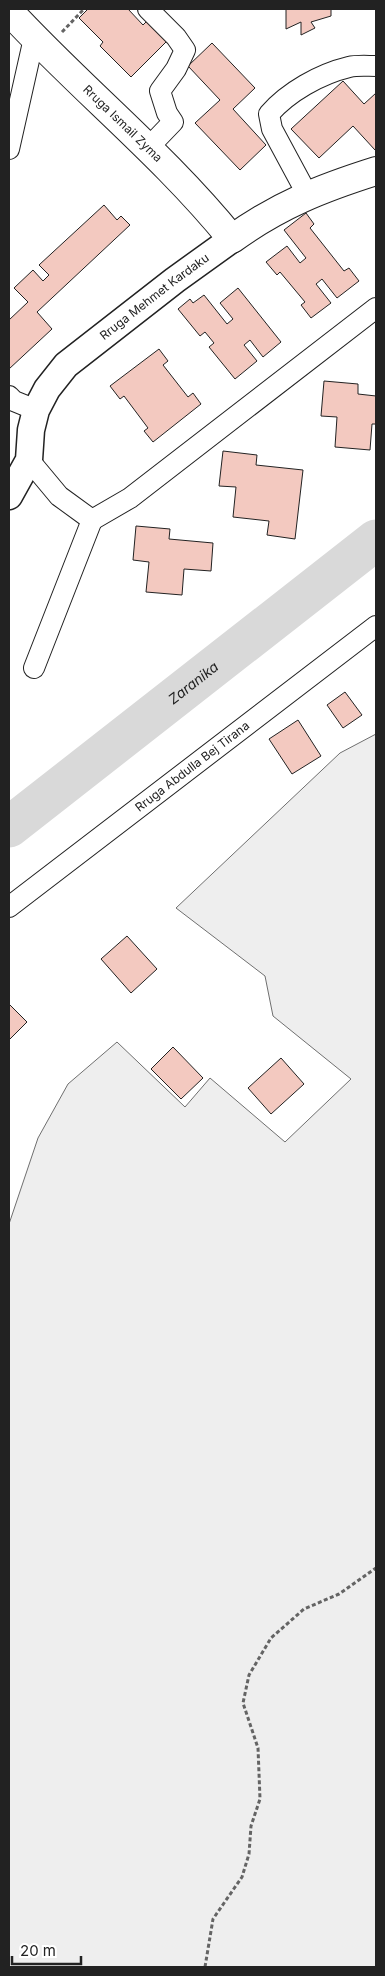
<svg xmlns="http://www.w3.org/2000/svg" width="385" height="1976" font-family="Inter,sans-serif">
<rect width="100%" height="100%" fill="#fff"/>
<path fill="#eee" stroke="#6f6f6f" d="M376,734V1967H9V1224L38,1138L68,1084L117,1042L185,1107L210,1078L285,1142L351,1079L273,1016L265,976L176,908L340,753Z"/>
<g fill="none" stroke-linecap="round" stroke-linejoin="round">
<path stroke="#d9d9d9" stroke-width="41" id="s1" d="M9,827L376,540"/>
</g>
<path fill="#f3c9c0" stroke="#222" d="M88,9H128L143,25L148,20L168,40L131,77L100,46L103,42L79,18Z
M286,9H331V16L311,22L315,28L301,35V22L286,29Z
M212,43L255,88L233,109L266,145L240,170L195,123L220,100L188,66Z
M343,81L364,104L376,93V149L375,150L353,126L319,158L291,129Z
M104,205L117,220L121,216L130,225L37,312L52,329L9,369V320L28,302L14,288L33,270L43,281L49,275L39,265Z
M306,213L314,224L310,228L344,271L349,268L359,281L337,298L322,279L316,284L331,303L311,318L301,305L305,302L280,272L277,275L266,262L287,246L300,263L306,258L284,230Z
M238,288L281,342L263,357L250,340L244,345L257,361L235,379L209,347L214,343L205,332L200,336L178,309L190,299L193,303L204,295L227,324L233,319L220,303Z
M159,349L168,361L163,365L188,397L193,393L201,404L153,442L144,431L148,428L124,396L120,399L110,386Z
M324,381L358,384V394L376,396V424H372L370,450L335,447L337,417L321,416Z
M223,451L257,455L256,465L303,470L295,539L267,535L269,521L233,517L236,487L219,486Z
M136,526L170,529L169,539L213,543L211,571L184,569L182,595L146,592L149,562L133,560Z
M345,692L362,715L343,728L327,705Z
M298,720L321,756L292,774L269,739Z
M127,936L157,969L131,993L101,959Z
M9,1004L27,1022L9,1040Z
M173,1047L203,1078L181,1099L151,1069Z
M281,1058L304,1084L271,1114L248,1088Z"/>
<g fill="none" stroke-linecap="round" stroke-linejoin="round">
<g stroke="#222" stroke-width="22">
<g id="minor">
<path d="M148,9L176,37L185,50L176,69L160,91L167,113L173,122L148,148"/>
<path d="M9,149L34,38"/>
<path d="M307,194L272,129L269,114C288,92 320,74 349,67C357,65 367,66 376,66"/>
<path d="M9,396L14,401L36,410"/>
<path d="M29,460L59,496L92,520L130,498L376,308"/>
<path d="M34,668L92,520"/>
<path id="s2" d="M9,907L376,626"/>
</g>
</g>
<g stroke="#222" stroke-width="29">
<g id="tertiary">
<path id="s3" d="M9,496L29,460L31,430L36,410L47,389L66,365L175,280L232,239"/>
</g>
</g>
<g stroke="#222" stroke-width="30">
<g id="secondary">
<path id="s4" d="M9,11C81,89 165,156 232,239C279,205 322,188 376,171"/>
</g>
</g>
<path stroke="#646464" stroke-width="3" stroke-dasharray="4 2.5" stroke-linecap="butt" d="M62,32L84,9
M205,1967L213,1919L242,1877L249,1854L251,1826L260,1799L258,1748L243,1703L249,1675L271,1638L304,1609L339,1594L376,1568"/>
<use href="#minor" stroke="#fff" stroke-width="20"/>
<use href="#tertiary" stroke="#fff" stroke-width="26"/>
<use href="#secondary" stroke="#fff" stroke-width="28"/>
</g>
<g text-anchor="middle" stroke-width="4" stroke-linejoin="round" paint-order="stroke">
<g font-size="12" fill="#222" stroke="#fff">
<text dy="4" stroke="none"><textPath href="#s4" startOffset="160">Rruga Ismail Zyma</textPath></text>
<text dy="4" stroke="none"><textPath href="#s3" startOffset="258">Rruga Mehmet Kardaku</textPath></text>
<text dy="4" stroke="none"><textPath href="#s2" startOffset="231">Rruga Abdulla Bej Tirana</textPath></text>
</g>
<g font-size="14" font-style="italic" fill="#222" stroke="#fff">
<text dy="5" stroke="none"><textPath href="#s1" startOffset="234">Zaranika</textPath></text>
</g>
</g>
<rect width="385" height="1976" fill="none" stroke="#222222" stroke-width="20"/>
<path d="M12 1956v8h69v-8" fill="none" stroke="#222222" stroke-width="2.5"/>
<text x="20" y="1956" font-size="15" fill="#222222" stroke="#ffffff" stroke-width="4" paint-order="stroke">20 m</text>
</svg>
